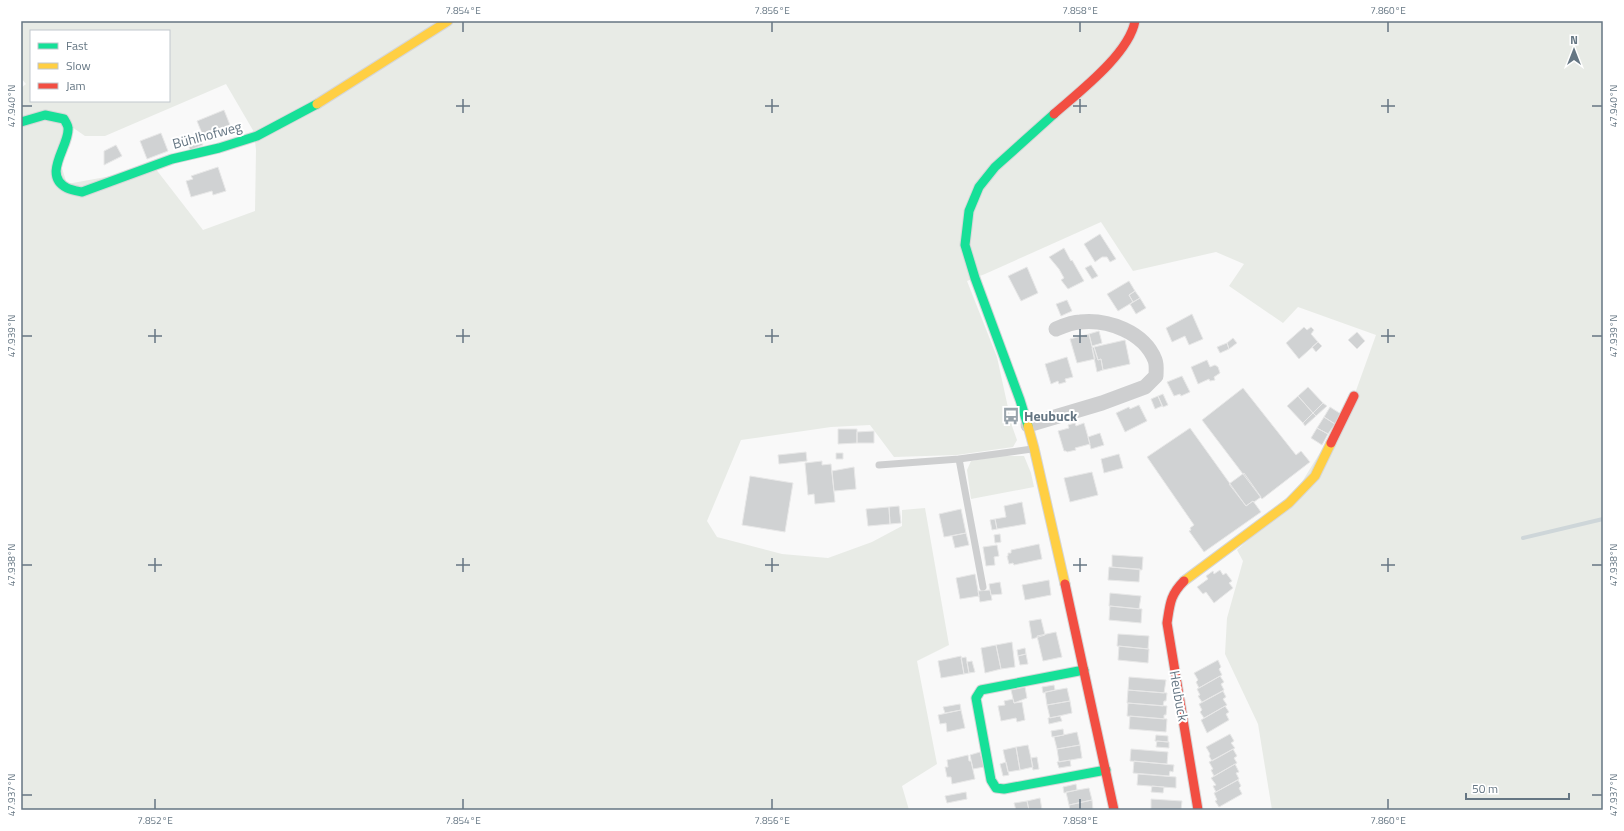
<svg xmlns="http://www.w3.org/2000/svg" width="1624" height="831" font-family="'Titillium Web',sans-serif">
<rect width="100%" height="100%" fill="#f9f9f9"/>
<path fill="#e8ebe6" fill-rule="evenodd" d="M21,21H1603V810H1272L1258,724L1225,654L1227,618L1243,561L1237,550L1289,503L1353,399L1376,335L1298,307L1283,323L1229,286L1244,264L1216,252L1133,271L1101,222L985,274L967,281L997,357L1012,426L1017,440L1013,447L957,455L894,457L870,425L831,427L741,440L707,521L717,537L782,554L828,558L872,542L902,526V510L925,508L949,645L917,661L937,764L902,786L909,810H21V88L26,84L21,78ZM31,31H169V101H31ZM226,84L254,132L256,150L255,211L203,230L155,168L67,184L60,162L72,127L85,136H105Z
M999,456H1024L1031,473L1034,487L971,499L967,470L971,461Z"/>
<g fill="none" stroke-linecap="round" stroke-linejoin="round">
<path stroke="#ced6d9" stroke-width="4" d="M1523,538L1603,519"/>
</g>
<path fill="#d0d2d3" stroke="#e8e8e8" d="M224,110L230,125L216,131L217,132L203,136L197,121Z
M161,133L168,151L147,159L140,141Z
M199,137L203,145L190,150L187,142Z
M116,145L122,156L104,165V151Z
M218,167L226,191L213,195L212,191L191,197L186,181L193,179L191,176Z
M1100,234L1116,259L1110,262L1107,257H1102L1095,262L1084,244Z
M1064,248L1071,261L1072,260L1084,281L1068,289L1061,280L1064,278L1059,269L1049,257Z
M1091,265L1098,276L1092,279L1085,268Z
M1027,267L1038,293L1021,301L1008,276Z
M1129,281L1135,291L1129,295L1133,302L1118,311L1107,294Z
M1135,291L1140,298L1133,302L1129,295Z
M1140,298L1146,308L1136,314L1130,304Z
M1067,300L1072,311L1061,316L1056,304Z
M1192,314L1203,339L1189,345L1185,336L1172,342L1166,328Z
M1304,327L1307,330L1311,327L1314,330L1311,334L1318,342L1299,359L1286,343Z
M1099,331L1102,343L1092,346L1089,334Z
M1357,332L1365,341L1357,349L1348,340Z
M1089,334L1095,359L1077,363L1070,339Z
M1233,338L1237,343L1229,349L1227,343Z
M1125,340L1130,364L1103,370L1101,359L1098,360L1094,347Z
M1318,342L1322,346L1316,352L1312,347Z
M1227,343L1229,349L1220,353L1217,347Z
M1094,347L1098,360L1101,359L1103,370L1097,372L1092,348Z
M1067,357L1073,377L1065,379L1066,382L1059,384L1058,381L1051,384L1045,364Z
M1207,360L1210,367L1215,365L1218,367L1220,373L1214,377L1215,380L1210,381L1209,379L1198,384L1191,367Z
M1182,376L1190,392L1181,396L1180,394L1174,396L1167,382Z
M1308,387L1323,403L1313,413L1298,396Z
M1243,388L1296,455L1301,451L1310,462L1262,499L1202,420Z
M1163,394L1168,405L1163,407L1158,396Z
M1158,396L1162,406L1155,409L1151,399Z
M1298,396L1313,413L1303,423L1287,406Z
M1323,403L1327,406L1316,416L1313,413Z
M1139,405L1147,421L1125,432L1116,413L1129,407L1130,409Z
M1330,407L1341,414L1335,424L1324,417Z
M1313,413L1316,416L1305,426L1303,423Z
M1324,417L1335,424L1328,434L1317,428Z
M1075,423L1076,426L1084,423L1090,444L1075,448L1076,450L1067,452L1066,451H1064L1058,431L1069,428L1068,425Z
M1190,428L1246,506L1253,501L1261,512L1204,552L1189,531L1191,530L1190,528L1194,525L1147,457Z
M1317,428L1328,434L1322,445L1311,438Z
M838,429H857V443L838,444Z
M874,431V443H857V432Z
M1100,433L1104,445L1091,449L1088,437Z
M806,452L807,461L779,464L778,455Z
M836,453H843V459H836Z
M1119,454L1123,468L1104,473L1101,459Z
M822,461V465L831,464L835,502L815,504L814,494L808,495L805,463Z
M854,467L856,489L834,491L832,471Z
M1092,472L1098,495L1070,502L1064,478Z
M1244,473L1261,497L1254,502L1253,501L1246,506L1229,484Z
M750,476L793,483L785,532L742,525Z
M1022,502L1026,524L997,529L995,519L1006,517L1004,506Z
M899,506L901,523L890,524L889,507Z
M889,507L890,524L868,526L866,509Z
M961,509L966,533L944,537L939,514Z
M995,519L997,529L992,530L990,520Z
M966,533L969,545L955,548L952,536Z
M1000,534L1001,542L995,543L994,535Z
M1039,544L1042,559L1014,565L1013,563L1009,564L1007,556H1008V553H1011V550Z
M997,545L999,556L994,557L995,565L986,566L983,547Z
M1112,555L1143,557L1142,570L1112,567Z
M1109,567L1140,569L1139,582L1108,580Z
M1220,570L1223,575L1226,573L1232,581L1229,583L1233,588L1214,603L1206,592L1203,594L1197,587L1208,579L1206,576L1213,571L1214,574Z
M975,574L979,596L960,599L956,578Z
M1049,580L1051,595L1025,600L1022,585Z
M1000,582L1002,594L991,595L989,584Z
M990,590L992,600L980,602L978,591Z
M1110,593L1141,596L1139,609L1109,606Z
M1110,606L1142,609L1141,623L1109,620Z
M1041,619L1045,635L1032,639L1029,621Z
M1056,632L1062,657L1043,661L1037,636Z
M1118,634L1149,636L1148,649L1117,646Z
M1012,642L1015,667L1001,669L996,645Z
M996,645L1001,669L985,673L981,648Z
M1119,646L1149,649L1148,663L1118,660Z
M1025,648L1026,654L1018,656L1017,650Z
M1026,654L1028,664L1020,665L1018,656Z
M961,656L964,674L941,678L938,661Z
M966,657L969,673L964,674L961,658Z
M1218,660L1221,667L1219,669L1222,675L1199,688L1196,682L1198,680L1194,673Z
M972,661L975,672L969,673L967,662Z
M1220,676L1224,682L1221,684L1224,690L1202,702L1198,696L1200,695L1197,689Z
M1129,677L1166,680L1164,693L1128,690Z
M1054,685L1055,690L1043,693L1042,687Z
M1025,687L1027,698L1014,703L1011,690Z
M1067,688L1070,701L1047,705L1045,692Z
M1128,690L1167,693L1166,701H1164L1163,706L1127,703Z
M1223,691L1226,697L1223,699L1227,705L1204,718L1200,712L1202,710L1199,704Z
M1013,699L1014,703L1022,702L1025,720L1017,722L1016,718L1001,721L998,706L1005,705L1004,701Z
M1070,701L1072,713L1050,718L1047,705Z
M1128,703L1167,706L1166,715H1164V719L1127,716Z
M960,704L961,710L945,713L943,707Z
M1225,706L1229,712L1226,714L1229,720L1207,733L1201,720Z
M961,710L965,728L947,732L946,723L940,724L938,715Z
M1060,716L1062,721L1049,724L1048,718Z
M1130,716L1167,719L1166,732L1129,729Z
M1063,729L1064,735L1052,737L1051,731Z
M1077,732L1080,745L1057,749L1054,737Z
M1230,734L1234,741L1231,743L1235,748L1212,761L1209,756L1210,754L1206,747Z
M1156,735L1168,736V742L1155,741Z
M1157,741L1169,742V748L1156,747Z
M1028,745L1033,767L1020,770L1016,747Z
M1080,745L1082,758L1059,762L1057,749Z
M1016,747L1020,770L1008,772L1003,750Z
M1131,749L1168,752L1167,764L1130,761Z
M1233,749L1237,756L1234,758L1237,763L1214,776L1211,770L1213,769L1209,762Z
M980,752L984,767L973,769L970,755Z
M968,755L969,761H971L975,779L952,784L951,777H947L945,767H948L947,760Z
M1037,757L1039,769L1033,770L1031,758Z
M1070,760L1071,766L1059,768L1057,762Z
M1134,761L1174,765L1173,772L1170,771L1169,776L1133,773Z
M1006,762L1009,775L1003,776L1000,764Z
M1235,764L1239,772L1236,773L1239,779L1216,792L1213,786L1216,785L1211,778Z
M1138,774L1176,777V788L1137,785Z
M1238,780L1241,786L1239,788L1242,794L1219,807L1215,801L1217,800L1214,793Z
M1076,784L1077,790L1064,793L1063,787Z
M1152,786L1164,787L1163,793L1151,792Z
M1089,788L1092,800L1069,805L1066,792Z
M966,792L967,799L947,803L945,796Z
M1040,798L1042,810H1029L1027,801Z
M1151,799L1182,801L1181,810H1151Z
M1092,800L1093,810H1070L1069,805Z
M1027,801L1029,810H1016L1014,803Z"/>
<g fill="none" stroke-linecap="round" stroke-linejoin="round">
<g stroke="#d5d6d7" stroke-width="11">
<path id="fast" d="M21,122L45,115L64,119C65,121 68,125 68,128C70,145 41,175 67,188C71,190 77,191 82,192L172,159L219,148L257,136L317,104
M1028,426L1020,400L975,278L965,245L969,211L979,187L995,167L1054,114
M1084,670L981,690L976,698L991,780L996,788L1004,789L1106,770"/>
</g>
<g stroke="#d5d6d7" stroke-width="11">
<path id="slow" d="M317,104L448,21
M1028,426L1034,448L1065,584
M1184,581L1289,503L1315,476L1331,443"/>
</g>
<g stroke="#d5d6d7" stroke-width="11">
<path id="jam" d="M1054,114C1079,92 1129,54 1135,21
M1331,443L1354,396
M1184,581C1170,595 1170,604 1167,623L1198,810
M1065,584L1114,810"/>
</g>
<path stroke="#cecfd0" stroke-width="7" d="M959,459L983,587
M879,465L959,459L1032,449"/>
<path stroke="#cecfd0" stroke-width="15" d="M1028,425L1102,403L1145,387L1156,376C1156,371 1157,365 1155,360C1144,332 1108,319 1080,322C1072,322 1063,326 1056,329"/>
<use href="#fast" stroke="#16e098" stroke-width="9"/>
<use href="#slow" stroke="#ffcf43" stroke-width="9"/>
<use href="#jam" stroke="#f24e42" stroke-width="9"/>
</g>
<path fill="none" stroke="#657683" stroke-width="1.5" d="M463,22V32M772,22V32M1080,22V32M1388,22V32M463,99V113M772,99V113M1080,99V113M1388,99V113M22,106H32M456,106H470M765,106H779M1073,106H1087M1381,106H1395M1592,106H1602M155,329V343M463,329V343M772,329V343M1080,329V343M1388,329V343M22,336H32M148,336H162M456,336H470M765,336H779M1073,336H1087M1381,336H1395M1592,336H1602M155,558V572M463,558V572M772,558V572M1080,558V572M1388,558V572M22,565H32M148,565H162M456,565H470M765,565H779M1073,565H1087M1381,565H1395M1592,565H1602M22,795H32M1592,795H1602M155,799V809M463,799V809M772,799V809M1080,799V809M1388,799V809"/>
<defs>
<g id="bus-bare" transform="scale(1.38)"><path d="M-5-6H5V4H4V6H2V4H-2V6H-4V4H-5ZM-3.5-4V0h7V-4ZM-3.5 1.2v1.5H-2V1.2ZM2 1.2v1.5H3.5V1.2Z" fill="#99a4ac" stroke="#fff" stroke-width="2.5" paint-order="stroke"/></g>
</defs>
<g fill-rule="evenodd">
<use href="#bus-bare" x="1011" y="416"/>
</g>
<g text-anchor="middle" stroke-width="4" stroke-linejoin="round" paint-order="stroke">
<g font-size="14" fill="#657683" stroke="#fff">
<text transform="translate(207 135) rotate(-15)" y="5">Bühlhofweg</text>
<text transform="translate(1179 696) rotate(80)" y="5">Heubuck</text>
</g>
<g font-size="14" font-weight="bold" fill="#657683" stroke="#fff" text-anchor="start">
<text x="1024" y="421">Heubuck</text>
</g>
</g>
<rect width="1624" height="831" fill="none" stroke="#ffffff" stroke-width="44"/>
<rect x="30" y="30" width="140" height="72" fill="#ffffff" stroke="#c1c8cd"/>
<rect x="38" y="43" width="20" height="6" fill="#16e098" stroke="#c1c8cd"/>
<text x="66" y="50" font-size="12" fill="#657683">Fast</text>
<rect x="38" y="63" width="20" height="6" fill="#ffcf43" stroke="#c1c8cd"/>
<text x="66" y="70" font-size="12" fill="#657683">Slow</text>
<rect x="38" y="83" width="20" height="6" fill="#f24e42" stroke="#c1c8cd"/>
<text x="66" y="90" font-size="12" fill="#657683">Jam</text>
<g transform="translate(1574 50)" stroke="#ffffff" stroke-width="3" paint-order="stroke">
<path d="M0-3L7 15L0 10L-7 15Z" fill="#657683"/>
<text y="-6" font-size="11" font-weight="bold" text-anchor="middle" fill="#657683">N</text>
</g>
<path d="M1466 793v6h103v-6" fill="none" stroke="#657683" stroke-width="2"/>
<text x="1472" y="793" font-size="12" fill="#657683" stroke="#ffffff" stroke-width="3" paint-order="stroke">50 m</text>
<rect x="22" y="22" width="1580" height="787" fill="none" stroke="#657683" stroke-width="1.5"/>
<g font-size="10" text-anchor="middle" fill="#657683">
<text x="463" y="14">7.854°E</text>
<text x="772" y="14">7.856°E</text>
<text x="1080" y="14">7.858°E</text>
<text x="1388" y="14">7.860°E</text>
<text transform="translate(11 106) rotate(-90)" y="4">47.940°N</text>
<text transform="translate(1613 106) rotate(-90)" y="4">47.940°N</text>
<text transform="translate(11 336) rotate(-90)" y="4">47.939°N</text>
<text transform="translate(1613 336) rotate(-90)" y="4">47.939°N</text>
<text transform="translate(11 565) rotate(-90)" y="4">47.938°N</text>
<text transform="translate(1613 565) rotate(-90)" y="4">47.938°N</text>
<text transform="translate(11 795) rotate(-90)" y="4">47.937°N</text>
<text transform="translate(1613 795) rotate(-90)" y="4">47.937°N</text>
<text x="155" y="824">7.852°E</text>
<text x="463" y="824">7.854°E</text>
<text x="772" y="824">7.856°E</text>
<text x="1080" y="824">7.858°E</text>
<text x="1388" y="824">7.860°E</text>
</g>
</svg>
